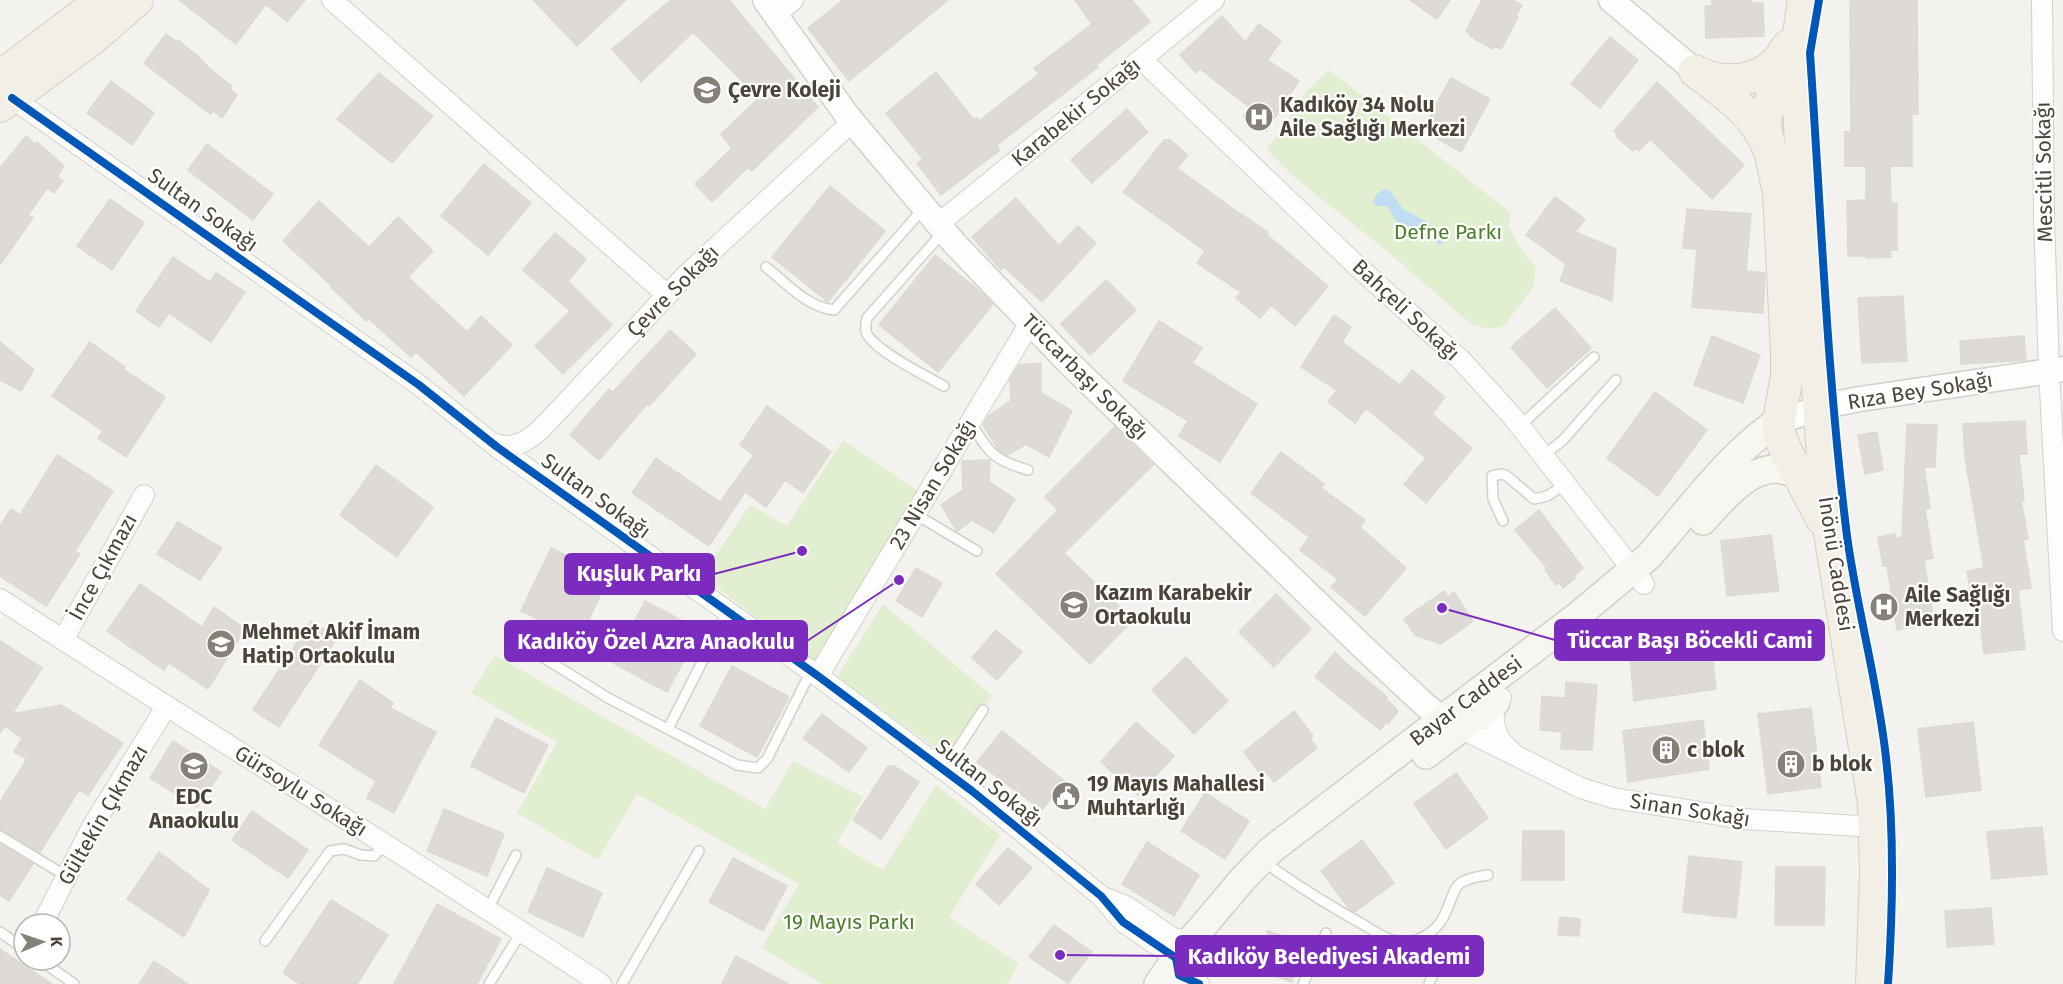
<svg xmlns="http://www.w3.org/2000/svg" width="2063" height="984" font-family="'Fira Sans',sans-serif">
<rect width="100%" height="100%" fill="#f4f2ee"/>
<path fill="#e1eecf" d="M1329,70L1511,213L1509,226L1519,246L1536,268L1533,287L1505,325L1492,329L1472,325L1388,252L1294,177L1266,149C1280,136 1286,121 1296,105C1305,92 1316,81 1329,70Z
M843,440L922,494L814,664L702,575L750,505L787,526Z
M883,604L992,696L948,757L837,677Z
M495,655L765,809L793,761L863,797L837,843L883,870L936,785L1000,835L949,917L1019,964L1007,984H822L762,948L799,884L637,794L598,860L517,813L557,742L471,693Z"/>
<path fill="#c0ddf1" d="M1387,189L1391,192L1403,209L1429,223L1443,241L1442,244L1439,245L1426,233L1397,222L1387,206H1377L1373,203C1374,195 1380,191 1387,189Z"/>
<path fill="#dedbd6" stroke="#dcd9d4" stroke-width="1.5" d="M179,0H305L287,22L266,4L236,44Z
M533,0H626L577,46Z
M671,0H729L818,107L752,171L748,167L712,202L695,184L732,148L721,134L759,98L693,32L641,82L612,49Z
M843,0H948L849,81L808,28Z
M1075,0H1132L1150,22L1096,65L1098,67L997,145L1000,150L941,195L917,163L923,159L886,113L936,72L974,120L977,118L979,121L1039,74L1034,68L1092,24Z
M1410,0H1450L1437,19Z
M1482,0H1513L1522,5L1516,16L1518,17L1501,49L1495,46L1493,49L1470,36L1471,35L1466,31Z
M1712,0H1751V3H1763L1764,36L1706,38L1705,6H1712Z
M1850,0H1917L1918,114H1912V166H1890L1891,204L1897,203V250H1890L1891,257L1866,258V256H1848L1847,201L1866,200V166H1845V132H1851Z
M1222,16L1245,42L1259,24L1281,41L1267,60L1299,81L1266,131L1243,116L1249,107L1200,69L1196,73L1180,55Z
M166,34L177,42L178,40L200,58L208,67L231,86L230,89L237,95L222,118L213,111L210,114L144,63Z
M1610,37L1638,60L1600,108L1571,84Z
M379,73L433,116L392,163L337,119Z
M1451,78L1490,99L1461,152L1422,130Z
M111,81L154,113L132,145L87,113Z
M1657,82L1744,165L1712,199L1650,139L1639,151L1636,148L1633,151L1616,136L1617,134L1614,131Z
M1127,109L1148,132L1092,183L1071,160Z
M26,136L35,144L37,142L64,166L57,177L63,181L54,193L47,188L28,215L33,218L0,265V168Z
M1164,140H1170L1188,155L1177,168L1233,209L1268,232L1267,235L1328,286L1295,326L1271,305L1260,318L1236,298L1241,292L1197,263L1205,251L1123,192Z
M207,144L273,194L253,220L188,170Z
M484,164L531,203L488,255L441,216Z
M830,186L885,231L828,302L772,257Z
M1555,197L1585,219L1575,232L1616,249L1612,301L1560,281L1566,264L1526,235Z
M1016,198L1059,246L1078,226L1096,243L1042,302L1004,267L1001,270L972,237Z
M110,199L144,223L112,270L77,246Z
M319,201L369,247L398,217L433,251L408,277L467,332L481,316L512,345L464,396L416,352L411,357L369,319L366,321L331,287L332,286L283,241Z
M1687,209L1751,214L1746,271L1765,273L1763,313L1692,307L1697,249L1683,248Z
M555,233L586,259L568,281L612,325L563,374L535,346L570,311L523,270Z
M935,255L982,293L993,304L938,372L879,325Z
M173,257L210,282L216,273L245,292L211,342L169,313L159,327L136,311Z
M1106,280L1136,310L1090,355L1061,324Z
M1903,296L1907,361L1862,363L1858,298Z
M1555,308L1591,348L1547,388L1511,347Z
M1334,315L1351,327L1342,342L1400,385L1412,370L1445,397L1432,414L1472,448L1426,503L1404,484L1426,458L1366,408L1355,423L1328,402L1337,390L1301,367Z
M1159,321L1202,348L1192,363L1257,404L1220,462L1179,436L1188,421L1123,381Z
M670,330L696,354L649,406L647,404L599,460L570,435L609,389L613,392Z
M1712,336L1760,355L1743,403L1694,385Z
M2024,336L2026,360L1961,364L1960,341Z
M0,342L34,370L21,391L0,380Z
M90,342L125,367L123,369L165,397L126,457L98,438L103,431L52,396Z
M1041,363V393L1072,411L1049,457L1026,444L1007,455L998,449L983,425L988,416L1011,401L1010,379L1019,365Z
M1655,392L1707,430L1658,496L1607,458Z
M767,406L831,452L803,493L785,480L766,507L745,492L709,546L632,493L656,458L720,502L754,455L740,445Z
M2025,421L2027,454H2019L2024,501H2021L2028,539L2023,540L2031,588L2018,590L2025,649L1984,654L1977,596L1971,597L1967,571L1984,568L1965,457L1963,424Z
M1907,424L1937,425L1935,467H1924L1930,508L1925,509L1933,558L1924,560L1934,624L1897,630L1887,566H1883L1878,537L1895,534V538L1902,537Z
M1115,427L1153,465L1064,553L1133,620L1090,664L996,574L1058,510L1045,497Z
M1877,432L1883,470L1865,474L1858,435Z
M1281,452L1324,484L1321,488L1365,520L1360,527L1406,568L1365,616L1331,587L1338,579L1300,550L1309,537L1251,493Z
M57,455L113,491L75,551L80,554L46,606L0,576V526L11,509L20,515Z
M990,460L989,482L1015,499L994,533L972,520L957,531L941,505L963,490L962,461Z
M376,465L433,507L397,557L340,515Z
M1539,510L1583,568L1574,576L1575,578L1563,588L1559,583L1556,585L1545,570L1547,568L1515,530Z
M178,522L222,548L200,580L157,554Z
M1771,535L1779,591L1727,596L1721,541Z
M551,548L609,576L580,639L521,611Z
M916,568L942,583L922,617L896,601Z
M140,584L202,627L214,607L245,629L208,689L169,663L164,670L107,631Z
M1444,591L1448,597L1454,592L1473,621L1441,644L1415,635L1404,619Z
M1276,594L1311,629L1274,667L1239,632Z
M645,601L700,630L667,692L613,663Z
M311,621L337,638L279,727L253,710Z
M996,630L1022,652L997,680L972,658Z
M1710,635L1716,689L1634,701L1629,646Z
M0,641L42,668L12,714L61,705L123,743L88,795L79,790L40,852L0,829V802L27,759L14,752L22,738L5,726L0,733Z
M1335,652L1346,663L1387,697L1386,699L1396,708L1395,709L1398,711L1388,724L1386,722L1380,730L1315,677Z
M1186,657L1228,701L1194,734L1152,690Z
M732,666L789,697L757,757L700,726Z
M360,680L393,703L390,708L436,732L394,813L367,798L376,781L319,745Z
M1566,682L1597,685L1592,750L1561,749L1562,732L1540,730L1542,696L1565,698Z
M1811,708L1821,787L1768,794L1758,714Z
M1294,711L1313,736L1310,738L1317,748L1274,782L1267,773L1262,777L1244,752Z
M822,714L867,748L849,772L803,738Z
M496,718L548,745L524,793L471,766Z
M1703,720L1709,769L1628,782L1623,731Z
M1136,722L1174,756L1138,795L1101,762Z
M1973,722L1981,790L1926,797L1918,729Z
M1002,731L1078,792L1066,809L1052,797L1042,810L977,762Z
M173,741L221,772L197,807L150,778Z
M888,766H894L919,782L881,839L853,820Z
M1456,773L1488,818L1446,849L1414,804Z
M1205,793L1249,821L1225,859L1181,831Z
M444,809L504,834L487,876L427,851Z
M252,811L308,850L288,878L232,840Z
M2042,827L2047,874L1992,879L1987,832Z
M1523,831H1564V880H1522Z
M1362,840L1394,883L1355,912L1350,910L1321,871Z
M1147,842L1199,875L1174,916L1122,884Z
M0,844L33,864L9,901L0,895Z
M1008,848L1032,868L999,905L976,884Z
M159,852L209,890L184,937L127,899Z
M1689,856L1742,862L1736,918L1683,912Z
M733,858L787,886L763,931L709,902Z
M1776,867H1825L1824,925H1775Z
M547,868L602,893L583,937L528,912Z
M331,900L388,935L357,984H300L283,973Z
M437,904L501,939L477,984H394Z
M1991,908L1994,944L1947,947L1945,911Z
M1560,917L1580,919L1579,936L1558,935Z
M1054,925L1092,952L1068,983L1029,957Z
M1268,931L1304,943L1292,982L1256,970Z
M0,949L52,984H0Z
M736,956L788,984H722Z
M154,961L188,984H139Z"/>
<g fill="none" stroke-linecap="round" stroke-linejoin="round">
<g stroke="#d2d0cb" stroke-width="12">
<path id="service" d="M944,231L867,318C866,323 865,327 866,332C873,350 926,376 944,386
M766,267C786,283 807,307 834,310L923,209
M970,422C990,453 991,459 1028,470
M1520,426L1594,357
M1543,456L1563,440L1616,380
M915,514L977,551
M1503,521L1493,499L1492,476L1502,474L1507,476L1534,499L1547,496L1566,484
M514,639L608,698L737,765L758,768L767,759L811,671
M668,729L727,613
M944,770L983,710
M0,836L66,876
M1274,869C1303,889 1333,908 1364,925C1374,931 1385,939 1397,941C1415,945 1435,933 1443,918C1459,888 1447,881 1488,875
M488,909L516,855
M0,932L24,949
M265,941L330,851L344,849L361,855L374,856L385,843
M40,960L74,984
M489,984L522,931
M622,984L699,851
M1303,984L1326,933
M1429,984L1434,972"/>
</g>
<g stroke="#d2d0cb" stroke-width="22">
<path id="minor" d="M332,0L667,295
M2042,0L2044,218L2049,371L2063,631
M775,15L793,0
M1141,59L1357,266L1462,361L1512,416L1644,584
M12,98L419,385L497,447L818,676L972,791L1101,896L1123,922L1176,958L1179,975L1199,984
M938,224L1214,0
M492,443C511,451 527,442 541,429L686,275L852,122
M0,599C199,729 403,852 601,984
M63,640L144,495
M818,676L1030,323
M1501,698C1487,714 1495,739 1511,751
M1452,724L1581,788L1613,798L1744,819L1875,827
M1103,897L1126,906L1176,940L1188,939L1197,934
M42,924L92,827L166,707"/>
</g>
<g stroke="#d2d0cb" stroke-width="27">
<path id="tertiary" d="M765,0L846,114L955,244L1068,362L1367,651L1426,706L1443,719
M1611,0L1695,71
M1779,421L1834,404L1860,399L2063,369"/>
</g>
<g stroke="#d3cfc5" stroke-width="30">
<path id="secondary" d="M1703,521C1726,495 1762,451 1799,477
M1426,755L1496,702
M1158,984L1176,958L1242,880L1271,850L1576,617L1648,557C1686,514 1731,451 1779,421"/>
</g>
<g stroke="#d6cebb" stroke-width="34">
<path id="primary" d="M1804,0L1797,47V83L1827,515L1874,803L1876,872L1872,984
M1788,46L1766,115L1765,126L1779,193L1787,352V376L1779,421V433L1786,451L1822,519
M1695,71C1722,92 1755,113 1768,147
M1699,73C1730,88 1770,79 1786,49
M0,77L102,0
M0,106L92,39L137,0"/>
</g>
<use href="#service" stroke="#fdfdfc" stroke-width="9"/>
<use href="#minor" stroke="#fdfdfc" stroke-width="20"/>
<use href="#tertiary" stroke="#fdfdfc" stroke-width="24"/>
<use href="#secondary" stroke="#f7f6f1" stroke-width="27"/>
<use href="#primary" stroke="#f2efe6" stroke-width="32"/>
<g stroke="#fff" stroke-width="11">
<path id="cycleway" d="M1819,0L1810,53C1821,213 1827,376 1847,536C1857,610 1878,683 1886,758C1895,833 1893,909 1888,984
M12,98L419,385L497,447L818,676L972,791L1101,896L1123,922L1176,958L1179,975L1199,984"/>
</g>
<use href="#cycleway" stroke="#0057b8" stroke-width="8"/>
</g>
<defs>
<g id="school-disc" transform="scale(1.5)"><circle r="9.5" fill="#868178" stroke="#fff"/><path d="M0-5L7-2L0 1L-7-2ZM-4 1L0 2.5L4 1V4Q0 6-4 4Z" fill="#fff"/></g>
<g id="hospital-disc" transform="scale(1.5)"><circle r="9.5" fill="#868178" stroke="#fff"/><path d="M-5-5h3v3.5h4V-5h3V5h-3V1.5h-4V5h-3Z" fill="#fff"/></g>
<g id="building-disc" transform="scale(1.5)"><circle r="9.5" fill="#868178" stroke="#fff"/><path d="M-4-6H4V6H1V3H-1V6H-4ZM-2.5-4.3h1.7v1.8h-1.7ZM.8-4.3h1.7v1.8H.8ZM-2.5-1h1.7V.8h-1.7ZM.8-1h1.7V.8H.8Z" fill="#fff"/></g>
<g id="civic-disc" transform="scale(1.5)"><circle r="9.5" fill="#868178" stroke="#fff"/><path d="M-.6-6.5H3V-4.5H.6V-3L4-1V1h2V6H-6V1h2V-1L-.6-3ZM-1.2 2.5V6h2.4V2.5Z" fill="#fff"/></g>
</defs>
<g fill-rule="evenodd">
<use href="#school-disc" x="707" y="90"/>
<use href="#hospital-disc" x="1259" y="117"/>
<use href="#school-disc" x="1074" y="605"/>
<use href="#hospital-disc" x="1884" y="607"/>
<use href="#school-disc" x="221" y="644"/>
<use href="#building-disc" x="1666" y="750"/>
<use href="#building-disc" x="1791" y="764"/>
<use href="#school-disc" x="194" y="766"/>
<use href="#civic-disc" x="1066" y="796"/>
</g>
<g text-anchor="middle" stroke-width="4.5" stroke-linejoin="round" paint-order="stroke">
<g font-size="21" font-weight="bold" fill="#4b4439" stroke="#fff" text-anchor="start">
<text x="728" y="97">Çevre Koleji</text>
<text x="1280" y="112">Kadıköy 34 Nolu<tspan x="1280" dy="24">Aile Sağlığı Merkezi</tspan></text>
<text x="1095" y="600">Kazım Karabekir<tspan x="1095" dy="24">Ortaokulu</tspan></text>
<text x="1905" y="602">Aile Sağlığı<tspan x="1905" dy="24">Merkezi</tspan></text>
<text x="242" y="639">Mehmet Akif İmam<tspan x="242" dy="24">Hatip Ortaokulu</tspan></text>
<text x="1687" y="757">c blok</text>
<text x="1812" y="771">b blok</text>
<text x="1087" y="791">19 Mayıs Mahallesi<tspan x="1087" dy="24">Muhtarlığı</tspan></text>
<text x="194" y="804" text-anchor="middle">EDC<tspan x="194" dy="24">Anaokulu</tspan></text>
</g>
<g font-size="21" fill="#4b4439" stroke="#fff">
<text transform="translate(1076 112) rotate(-39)" y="7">Karabekir Sokağı</text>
<text transform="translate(2044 172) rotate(-91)" y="7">Mescitli Sokağı</text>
<text transform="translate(203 210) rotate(35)" y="7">Sultan Sokağı</text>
<text transform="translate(673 291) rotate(-45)" y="7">Çevre Sokağı</text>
<text transform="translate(1406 310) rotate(43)" y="7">Bahçeli Sokağı</text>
<text transform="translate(1085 377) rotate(45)" y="7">Tüccarbaşı Sokağı</text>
<text transform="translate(1920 391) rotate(-9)" y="7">Rıza Bey Sokağı</text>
<text transform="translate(933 484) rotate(-59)" y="7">23 Nisan Sokağı</text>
<text transform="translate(596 496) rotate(36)" y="7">Sultan Sokağı</text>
<text transform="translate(1836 564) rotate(81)" y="7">İnönü Caddesi</text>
<text transform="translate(103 567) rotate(-61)" y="7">İnce Çıkmazı</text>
<text transform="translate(1466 701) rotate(-37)" y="7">Bayar Caddesi</text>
<text transform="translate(989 783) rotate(38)" y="7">Sultan Sokağı</text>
<text transform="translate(301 791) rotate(32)" y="7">Gürsoylu Sokağı</text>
<text transform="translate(1690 810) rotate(9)" y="7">Sinan Sokağı</text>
<text transform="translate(103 815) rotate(-60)" y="7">Gültekin Çıkmazı</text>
</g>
<g font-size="21" fill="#4a7f2a" stroke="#fff">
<text x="1448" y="239">Defne Parkı</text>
<text x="849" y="929">19 Mayıs Parkı</text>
</g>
</g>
<path fill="none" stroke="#7b2cbf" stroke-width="2" d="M802 551L714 574M1442 608L1555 640M899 580L807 641M1060 955L1176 956"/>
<g fill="#7b2cbf" stroke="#fff" stroke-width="2">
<circle cx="802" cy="551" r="6"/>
<circle cx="1442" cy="608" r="6"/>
<circle cx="899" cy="580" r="6"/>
<circle cx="1060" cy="955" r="6"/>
</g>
<g fill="#7b2cbf" stroke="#7b2cbf" stroke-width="2">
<rect x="565" y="554" width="149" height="40" rx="6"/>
<rect x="1555" y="620" width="269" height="40" rx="6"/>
<rect x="505" y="621" width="302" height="40" rx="6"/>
<rect x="1176" y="936" width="307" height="40" rx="6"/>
</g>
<g font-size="22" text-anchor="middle" font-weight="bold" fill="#fff">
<text x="639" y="581">Kuşluk Parkı</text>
<text x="1690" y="648">Tüccar Başı Böcekli Cami</text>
<text x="656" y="649">Kadıköy Özel Azra Anaokulu</text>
<text x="1329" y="964">Kadıköy Belediyesi Akademi</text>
</g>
<g transform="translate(42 942) rotate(88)"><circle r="28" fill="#ffffff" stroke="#b7b4b0" stroke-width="1.5"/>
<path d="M0-4.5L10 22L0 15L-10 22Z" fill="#868178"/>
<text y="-9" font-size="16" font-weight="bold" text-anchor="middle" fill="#4b4439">K</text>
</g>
</svg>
